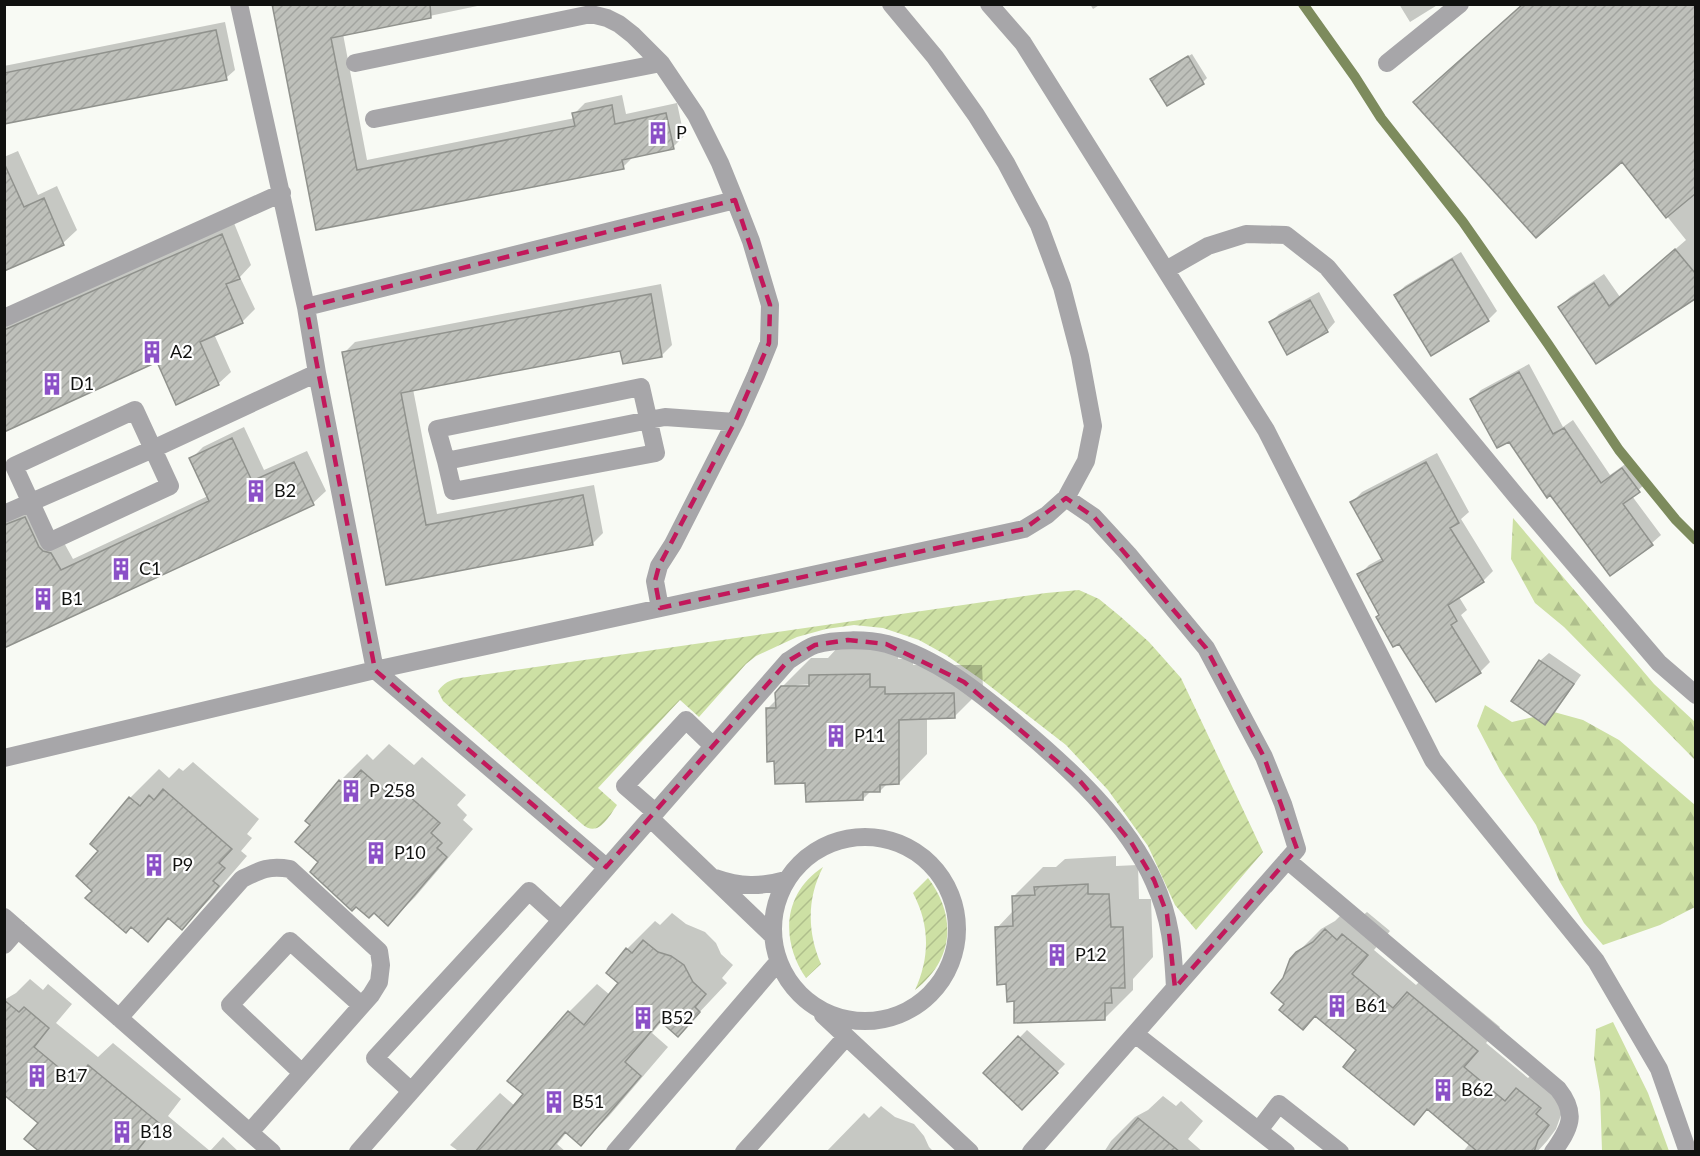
<svg xmlns="http://www.w3.org/2000/svg" width="1700" height="1156" font-family="Lato,sans-serif">
<defs>
<pattern id="forest-firs" width="22" height="20" patternUnits="userSpaceOnUse" patternTransform="scale(1.5)"><rect width="22" height="20" fill="#cde0a4"/><path d="M5 1l3.5 6h-7zM16 11l3.5 6h-7z" fill="#afbf8c"/></pattern>
<pattern id="garden-furrows" width="10" height="10" patternUnits="userSpaceOnUse" patternTransform="scale(1.5)"><rect width="10" height="10" fill="#cde0a4"/><path d="M-1 1l2-2M0 10L10 0M9 11l2-2" fill="none" stroke="#afbf8c"/></pattern>
<pattern id="building-hatch" width="6" height="6" patternUnits="userSpaceOnUse" patternTransform="scale(1.5)"><rect width="6" height="6" fill="#bec0ba"/><path d="M-1 1l2-2M0 6l6-6M5 7l2-2" fill="none" stroke="#a2a49f"/></pattern>
</defs>
<rect width="100%" height="100%" fill="#f8faf4"/>
<path fill="url(#forest-firs)" d="M1513,518L1654,684L1695,722V760L1564,627L1535,603L1511,559Z
M1485,705L1512,722L1554,712L1583,720L1619,740L1695,805V907L1660,925L1603,945L1584,923L1560,882L1536,825L1500,770L1477,726Z
M1613,1022L1648,1093L1669,1151H1602L1600,1092L1594,1059L1596,1029Z"/>
<path fill="url(#garden-furrows)" d="M1079,590L1099,599L1121,617L1149,642L1181,678L1263,852L1196,930L1175,905L1148,846L1108,790L1066,745L982,680L946,655L919,640L883,628L854,625L826,629L797,637L756,656L746,664L699,717L680,700L598,788L617,805C608,818 598,838 582,824L443,701L438,691C444,683 449,680 460,678L1046,593Z
M823,867C807,898 807,932 821,964L806,978C780,940 783,893 823,867Z
M928,878C957,916 954,960 915,990C930,957 930,925 913,893Z"/>
<path fill="#0003" fill-rule="evenodd" d="M274,4H487L343,34L367,160L575,118L574,114L585,103L622,95L626,114L677,103L684,136L673,147L635,155L623,167L317,228Z
M1090,4H1101L1093,9Z
M1399,4H1439L1410,22Z
M1523,4H1696V297L1597,362L1559,307L1570,297L1604,274L1620,297L1686,240L1622,160Z
M225,22L235,70L226,78L4,121V66Z
M1192,54L1207,78L1203,82L1156,76Z
M18,151L38,195L57,186L77,230L63,243L4,269V157Z
M234,223L251,265L240,277L255,309L242,322L214,334L231,372L218,384L157,360L4,430V325Z
M1461,252L1497,311L1488,320L1431,354L1396,295L1405,286Z
M661,284L672,345L661,356L622,350L413,389L437,514L594,485L603,533L592,544L387,583L344,353L355,342Z
M1319,292L1335,322L1327,331L1270,323L1279,314Z
M1529,364L1563,427L1573,420L1610,475L1631,460L1647,482L1632,496L1661,535L1652,543L1610,574L1510,440L1472,399L1481,390Z
M244,427L264,470L307,451L326,491L313,503L4,646V502L6,507L37,506L51,535L63,541L73,559L208,496L191,459L203,447Z
M1437,453L1469,512L1461,519L1493,571L1483,581L1459,597L1467,610L1461,615L1490,662L1480,672L1381,614L1359,575L1369,565L1382,558L1352,502L1362,492Z
M899,645L898,659H913V665H982L983,688L954,717H927V754L899,783H888L880,791H871L863,799L807,782L776,760L767,709L777,699L782,687L811,658H828L839,646ZM816,684V687L794,688L797,685Z
M1549,653L1581,675L1554,714L1545,723L1540,661Z
M389,744L414,765L422,757L466,795L457,805L467,815L463,820L473,829L415,897L388,924L320,862L312,825L307,821L340,781L367,754L373,760Z
M193,762L259,819L247,834L252,838L241,851L247,856L210,899L182,928L170,918L148,940L94,890L100,851L130,798L159,769L169,778L179,768L183,771Z
M1116,856V866L1138,865L1139,899H1151L1153,957L1133,979V990L1105,1018L1015,999L1008,983L997,928L1014,910V896L1043,867H1056L1065,859Z
M1349,907L1361,917L1367,912L1390,931L1374,950L1416,985L1431,970L1500,1027L1486,1043L1528,1078L1541,1065L1571,1101L1561,1115L1556,1129L1547,1141L1537,1152H1463L1470,1143L1428,1108L1413,1123L1358,1050L1316,1015L1303,1028L1286,1004L1284,979L1297,953L1321,929L1335,921Z
M672,913L686,924L705,932L716,943L721,954L733,965L722,978L727,983L678,1035L662,1021L652,1033L668,1047L609,1116L581,1144L567,1132L557,1144L566,1152H455L457,1150L450,1145L500,1093L515,1106L525,1094L569,1012L597,984L610,995L620,983L627,949L655,921L660,925Z
M30,979L43,990L48,984L72,1004L56,1023L98,1057L113,1043L181,1099L168,1116L210,1151L223,1137L239,1152H42L40,1123L4,1093V1000L16,993Z
M1027,1030L1065,1064L1022,1108L985,1073Z
M1163,1096L1176,1106L1181,1101L1203,1121L1188,1139L1203,1152H1104L1111,1141L1135,1117L1148,1110Z
M881,1106L895,1117L914,1124L924,1136L929,1147L934,1152H826L864,1113L869,1118Z"/>
<g fill="none" stroke-linecap="round" stroke-linejoin="round">
<path stroke="#7d8b5d" stroke-width="10" d="M1303,4L1355,77L1381,118L1463,222L1548,344L1619,450L1676,520L1696,540"/>
</g>
<path fill="url(#building-hatch)" stroke="#90928d" stroke-width="1.5" d="M272,4H430L431,18L331,38L357,170L575,126L572,113L612,105L615,124L666,113L674,149L622,160L624,169L316,230Z
M1523,4H1695V194L1666,218L1622,162L1536,238L1413,102Z
M216,30L227,80L4,124V73Z
M1188,56L1204,84L1167,106L1150,79Z
M4,163L24,207L44,198L64,245L4,271Z
M222,234L240,279L226,284L243,323L200,342L219,385L176,405L157,362L4,432V330Z
M1675,249L1695,273V299L1596,364L1558,307L1594,283L1609,306Z
M1452,259L1489,321L1431,356L1394,295Z
M651,294L662,357L623,364L620,351L401,393L426,525L583,495L593,545L386,585L342,352Z
M1310,300L1328,332L1287,355L1269,322Z
M1519,372L1553,434L1564,428L1601,483L1622,468L1640,492L1623,504L1653,545L1610,576L1550,495L1547,498L1509,442L1497,448L1470,399Z
M232,438L252,481L294,462L314,505L4,648V525L25,517L39,547L43,551L51,553L61,570L209,501L189,458Z
M1426,462L1459,523L1450,528L1484,582L1448,605L1457,621L1451,625L1481,673L1436,702L1399,644L1393,647L1376,617L1379,615L1357,574L1383,561L1350,502Z
M1539,660L1574,684L1545,725L1511,701Z
M870,674V687H885V694L954,693L955,718L899,720V784L880,785V792H863V800L806,802L805,783L775,784L774,761L767,762L766,708H776L775,693L781,686H809V675Z
M361,770L386,792L394,783L440,823L431,833L442,843L437,848L447,857L388,926L374,913L369,918L356,907L352,911L310,872L318,862L295,842L310,825L305,821L339,780L346,786Z
M163,789L232,849L219,863L225,868L213,881L219,886L182,930L168,918L148,942L131,927L126,933L85,898L92,891L76,876L98,851L90,844L129,797L140,806L149,795L154,800Z
M1088,884V894H1109L1111,927H1123L1125,988H1111L1112,1003H1105V1020L1014,1023V1001L1007,1002L1006,984L997,985L995,927L1013,926L1012,896L1035,895L1034,887Z
M1325,929L1337,940L1342,934L1368,955L1352,974L1393,1008L1407,992L1478,1051L1464,1067L1505,1101L1516,1088L1541,1108L1536,1114L1549,1125L1538,1140L1534,1152H1478L1427,1109L1414,1125L1343,1067L1356,1050L1315,1016L1303,1030L1279,1010L1284,1004L1271,993L1283,978L1290,959L1296,952L1313,942Z
M643,940L658,952L671,956L684,965L693,982L706,994L695,1007L700,1012L678,1037L660,1021L625,1062L641,1076L581,1146L565,1132L548,1152H475L523,1094L507,1081L568,1011L584,1025L618,983L606,973L626,948L632,953Z
M4,1000L19,1012L24,1007L49,1028L34,1047L75,1081L88,1065L159,1123L136,1152H40L24,1139L38,1123L4,1095Z
M1018,1036L1058,1073L1022,1110L983,1073Z
M1138,1118L1180,1152H1109Z"/>
<g fill="none" stroke-linecap="round" stroke-linejoin="round">
<path stroke="#a7a6a9" stroke-width="18" d="M239,4L306,307L317,373L375,670L606,867
M989,4L1023,43L1266,430L1433,760L1596,961L1659,1069L1688,1152
M355,63L591,14L607,18L619,24L633,35L661,63L696,115L720,163L735,200L751,241L770,305L769,343L756,375L735,422L673,544L659,566L655,581L660,608
M1387,63L1460,4
M374,119L661,63
M1166,270L1208,246L1246,234L1286,235L1327,267L1517,497L1659,663L1696,695
M306,307L735,200
M4,318L282,193
M135,410L170,486L49,542L14,466Z
M446,461L453,491L656,453L641,387L437,429L446,461L649,420L665,417L735,422
M4,514L153,449L317,373
M4,758L375,670L1024,529L1047,515L1066,498L1086,461L1093,426L1080,356L1062,287L1039,225L1006,163L976,115L935,57L891,4
M655,812L625,786L686,720L713,746
M650,818L772,935
M773 929a92 92 0 1 1 184 0a92 92 0 1 1-184 0Z
M1287,860L1558,1089C1578,1114 1570,1128 1553,1152
M715,878C740,887 761,887 786,880
M4,917L272,1152
M4,945L18,929
M823,1015L970,1152
M119,1018L242,879C260,870 269,865 290,869L379,951L381,965L379,982L371,995L250,1132
M1135,1034L1286,1152
M302,1073L230,1005L290,941L361,1005
M411,1091L375,1058L529,891L561,920
M1259,1130L1279,1104L1340,1152
M358,1152L788,661C796,656 806,648 815,645C835,639 867,639 887,644C937,658 979,692 1018,725C1068,767 1127,821 1154,882C1171,919 1173,948 1175,988
M615,1152L778,962
M744,1152L846,1037
M1031,1152L1297,849L1283,804L1264,757L1206,648L1128,554L1094,517L1066,498"/>
</g>
<path fill="none" stroke="#c2185b" stroke-width="4.5" stroke-dasharray="12 8" stroke-linejoin="round" d="M735,200L770,305L769,343L735,422L659,566L655,581L660,608L1024,529L1066,498L1094,517L1206,648L1264,757L1297,849L1175,988L1167,914L1154,880L1131,842L1080,781L964,682L886,644L848,640L815,645L788,661L606,867L375,670L306,307Z"/>
<defs>
<g id="building-bare" transform="scale(1.8)"><path d="M-4-6H4V6H1V3H-1V6H-4ZM-2.5-4.3h1.7v1.8h-1.7ZM.8-4.3h1.7v1.8H.8ZM-2.5-1h1.7V.8h-1.7ZM.8-1h1.7V.8H.8Z" fill="#8b50c7" stroke="#fff" stroke-width="2.5" paint-order="stroke"/></g>
</defs>
<g fill-rule="evenodd">
<use href="#building-bare" x="658" y="133"/>
<use href="#building-bare" x="152" y="352"/>
<use href="#building-bare" x="52" y="384"/>
<use href="#building-bare" x="256" y="491"/>
<use href="#building-bare" x="121" y="569"/>
<use href="#building-bare" x="43" y="599"/>
<use href="#building-bare" x="836" y="736"/>
<use href="#building-bare" x="351" y="791"/>
<use href="#building-bare" x="376" y="853"/>
<use href="#building-bare" x="154" y="865"/>
<use href="#building-bare" x="1057" y="955"/>
<use href="#building-bare" x="1337" y="1006"/>
<use href="#building-bare" x="643" y="1018"/>
<use href="#building-bare" x="37" y="1076"/>
<use href="#building-bare" x="1443" y="1090"/>
<use href="#building-bare" x="554" y="1102"/>
<use href="#building-bare" x="122" y="1132"/>
</g>
<g text-anchor="middle" stroke-width="4.5" stroke-linejoin="round" paint-order="stroke">
<g font-size="18" fill="#10110f" stroke="#fff" text-anchor="start">
<text x="676" y="139">P</text>
<text x="170" y="358">A2</text>
<text x="70" y="390">D1</text>
<text x="274" y="497">B2</text>
<text x="139" y="575">C1</text>
<text x="61" y="605">B1</text>
<text x="854" y="742">P11</text>
<text x="369" y="797">P 258</text>
<text x="394" y="859">P10</text>
<text x="172" y="871">P9</text>
<text x="1075" y="961">P12</text>
<text x="1355" y="1012">B61</text>
<text x="661" y="1024">B52</text>
<text x="55" y="1082">B17</text>
<text x="1461" y="1096">B62</text>
<text x="572" y="1108">B51</text>
<text x="140" y="1138">B18</text>
</g>
</g>
<rect width="1700" height="1156" fill="none" stroke="#10110f" stroke-width="12"/>
</svg>
